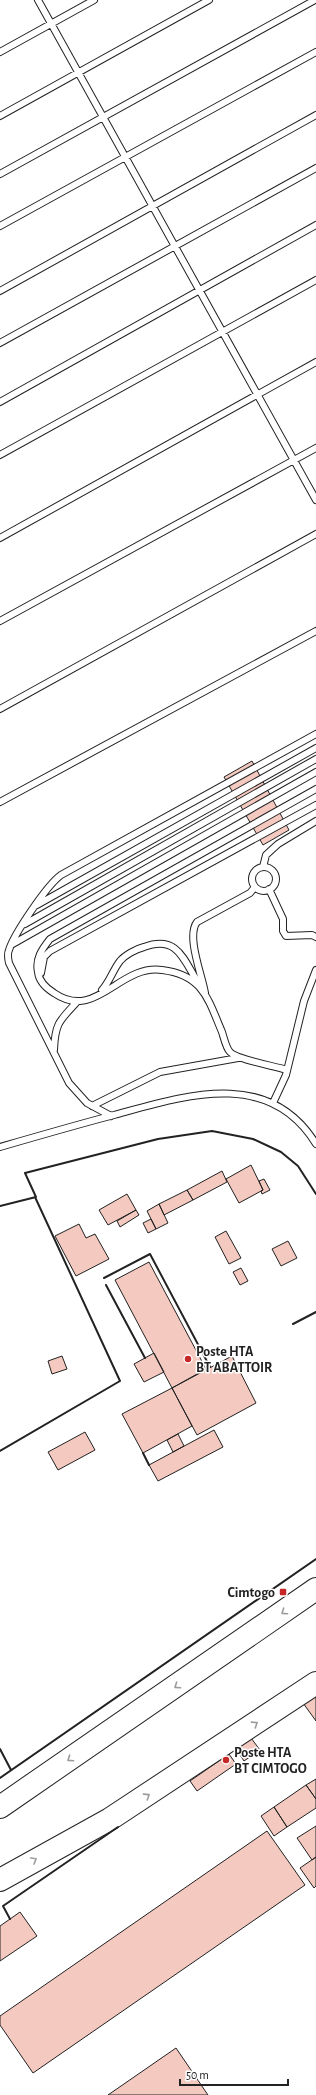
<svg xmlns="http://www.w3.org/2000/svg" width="316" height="2095" font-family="'Alegreya Sans',sans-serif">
<rect width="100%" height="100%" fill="#fff"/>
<path fill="#f3c9c0" stroke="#222" d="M252,761L289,830L263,845L224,777Z
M251,1165L263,1190L239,1203L226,1179Z
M222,1171L227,1182L193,1200L187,1190Z
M264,1179L270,1190L262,1194L261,1191L263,1190L259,1181Z
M187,1190L193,1200L164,1215L159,1204Z
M127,1194L136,1210L108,1225L99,1210Z
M159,1204L168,1223L156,1229L147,1211Z
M136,1210L139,1215L120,1227L117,1221Z
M151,1219L156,1229L148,1233L143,1223Z
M79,1224L86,1238L95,1234L109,1259L76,1276L55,1236Z
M226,1231L241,1258L229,1264L215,1237Z
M288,1241L297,1258L281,1266L272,1249Z
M149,1262L206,1369L172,1388L115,1280Z
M241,1268L248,1281L240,1285L233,1272Z
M154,1353L164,1372L144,1382L134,1364Z
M62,1356L67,1369L52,1374L48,1361Z
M232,1356L256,1403L197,1435L172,1388Z
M172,1388L192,1426L143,1453L122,1414Z
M214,1430L223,1447L158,1481L149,1465Z
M85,1432L95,1450L58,1470L48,1452Z
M178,1434L184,1446L173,1452L167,1440Z
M316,1694V1721L303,1703Z
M251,1738L260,1750L244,1761L236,1749Z
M229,1754L236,1764L197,1791L190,1781Z
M316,1779V1799L306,1785Z
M306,1785L316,1799V1808L287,1827L274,1807Z
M274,1807L287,1827L274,1836L261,1816Z
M316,1826V1857L312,1860L297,1838Z
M267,1831L305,1885L33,2073L0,2025V2016Z
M316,1857V1886L314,1888L300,1868Z
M20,1912L37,1936L0,1961V1926Z
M176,2048L208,2095H108Z"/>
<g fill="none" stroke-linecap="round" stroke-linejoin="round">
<g stroke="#222" stroke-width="8">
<path id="lane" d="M38,0L316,500
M0,52L94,0
M0,116L209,0
M0,174L315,0
M0,226L316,52
M0,291L316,115
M0,343L316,168
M0,402L316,225
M0,455L316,280
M0,538L316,362
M0,621L316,448
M0,709L316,534
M0,802L316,631
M263,867L266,855L278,844L316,821
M252 879a12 12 0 1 1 24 0a12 12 0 1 1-24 0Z
M269,889L283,919V931L286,936L312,935L316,937
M37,905L316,748
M25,924L316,759
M11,945L316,772
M41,973L44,957L50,951L316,805
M102,990C110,981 113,970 120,961C125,955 136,949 144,947C177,935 183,958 198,983
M205,993C202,975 186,936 197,922L250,893L255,887
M54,1050C55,1024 59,1021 76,1003
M287,1070C275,1066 238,1060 230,1052C226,1048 224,1038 222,1032C208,999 203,975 162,970C119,964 96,1022 54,993C46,988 39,982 38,972C35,959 42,949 50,939L316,789
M273,1103L286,1075L304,1001L316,970
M92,1106L160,1072L238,1058
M111,1116L87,1103L69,1083L9,963C8,958 7,954 9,950C14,934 47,885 61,875L316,734
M0,1147C38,1136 76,1125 114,1115C184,1096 269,1067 316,1144"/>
</g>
<g stroke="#222" stroke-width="24">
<path id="highway" d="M0,1807L316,1589
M0,1880L110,1819L316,1683"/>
</g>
<use href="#lane" stroke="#fff" stroke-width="6"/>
<use href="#highway" stroke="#fff" stroke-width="22"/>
<path stroke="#222" stroke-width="2" d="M0,1206L36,1197L25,1173L158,1139L212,1131L253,1139L281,1152L298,1166L316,1194
M104,1278L150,1254L210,1367
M106,1285L145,1358
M293,1324L316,1312
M0,1451L120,1381L35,1197
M143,1453L149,1465
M0,1749L11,1770
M0,1778L316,1559
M10,1919L3,1906L118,1827"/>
</g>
<defs><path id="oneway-chevron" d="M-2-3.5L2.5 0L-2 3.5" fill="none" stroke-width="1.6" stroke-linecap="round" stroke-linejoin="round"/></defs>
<g stroke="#9c9c9c">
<use href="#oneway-chevron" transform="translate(284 1612) rotate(146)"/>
<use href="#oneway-chevron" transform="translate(177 1686) rotate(146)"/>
<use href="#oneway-chevron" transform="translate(255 1724) rotate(-33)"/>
<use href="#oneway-chevron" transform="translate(70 1759) rotate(146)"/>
<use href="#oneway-chevron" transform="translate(147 1796) rotate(-33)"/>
<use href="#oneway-chevron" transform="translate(34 1860) rotate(-30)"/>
</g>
<g fill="#c62828" stroke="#fff" stroke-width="1.5">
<circle cx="188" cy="1359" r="4"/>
<rect x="279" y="1588" width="8" height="8" rx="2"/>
<circle cx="226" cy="1760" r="4"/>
</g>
<g text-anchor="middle" stroke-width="3" stroke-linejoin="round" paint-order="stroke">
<g font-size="14" font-weight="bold" fill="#222" stroke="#fff" text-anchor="start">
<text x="196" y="1356">Poste HTA<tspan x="196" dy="16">BT ABATTOIR</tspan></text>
<text x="275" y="1597" text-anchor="end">Cimtogo</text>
<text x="234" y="1757">Poste HTA<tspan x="234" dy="16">BT CIMTOGO</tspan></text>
</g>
</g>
<path d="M180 2079v6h108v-6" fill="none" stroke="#222222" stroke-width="2"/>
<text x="186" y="2079" font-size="12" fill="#222222" stroke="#ffffff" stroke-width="3" paint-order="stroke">50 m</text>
</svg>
